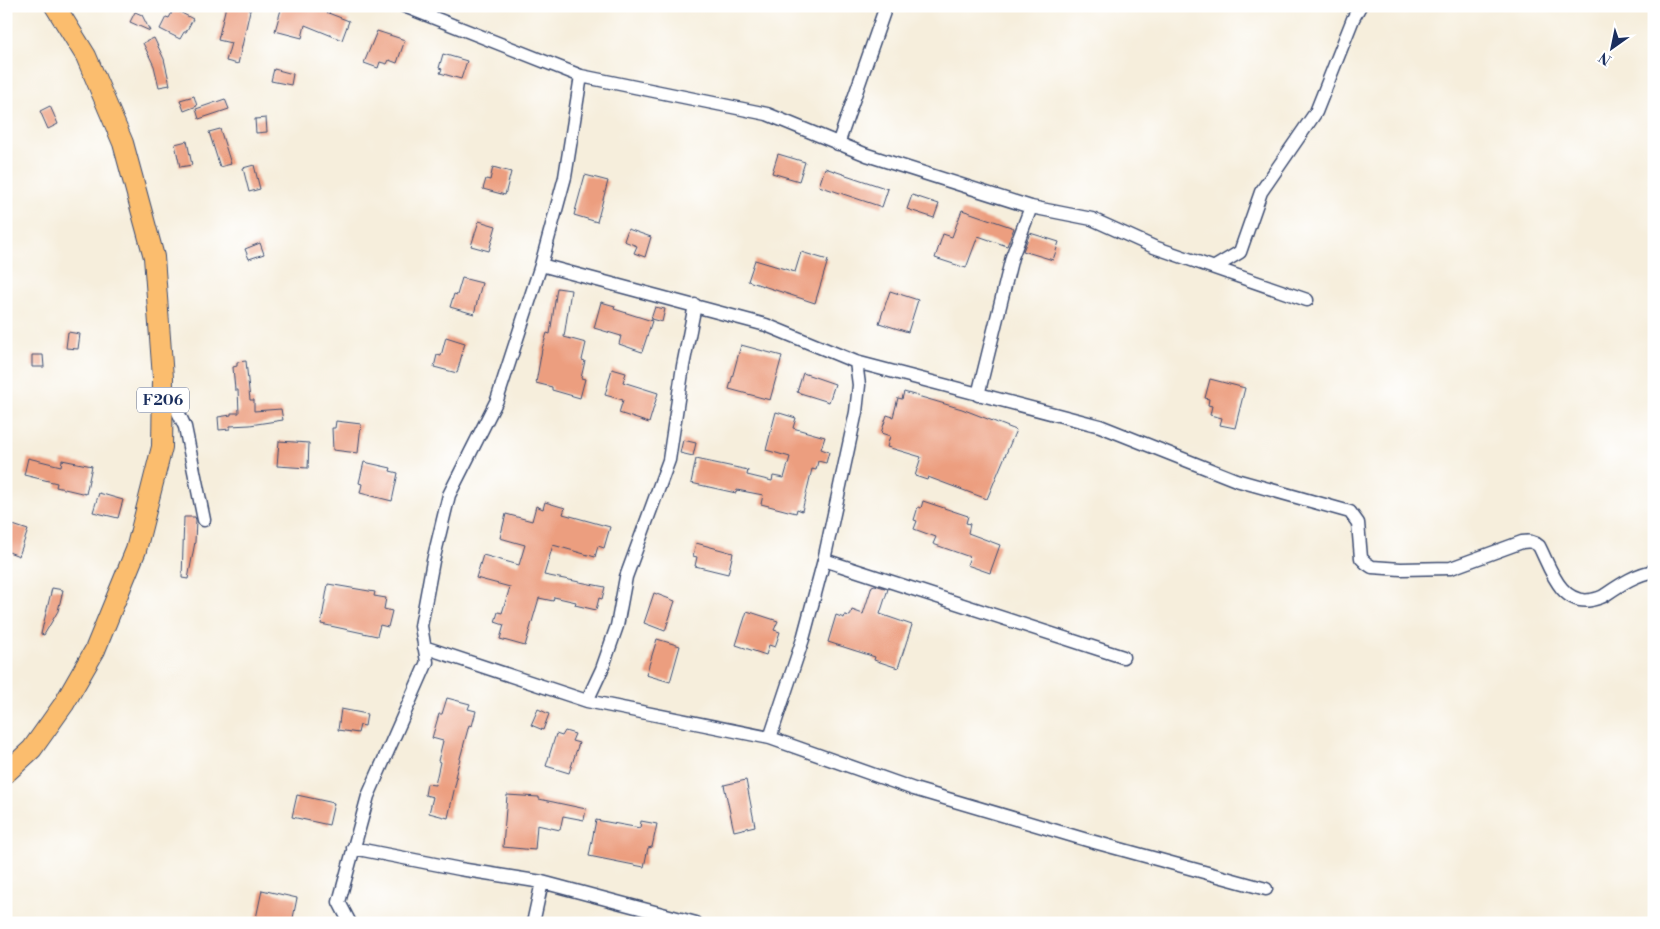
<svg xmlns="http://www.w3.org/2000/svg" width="1660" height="929" font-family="'Libre Bodoni',serif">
<rect width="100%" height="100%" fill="#fff"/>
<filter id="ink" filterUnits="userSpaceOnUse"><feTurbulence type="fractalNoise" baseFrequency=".02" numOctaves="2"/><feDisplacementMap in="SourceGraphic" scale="10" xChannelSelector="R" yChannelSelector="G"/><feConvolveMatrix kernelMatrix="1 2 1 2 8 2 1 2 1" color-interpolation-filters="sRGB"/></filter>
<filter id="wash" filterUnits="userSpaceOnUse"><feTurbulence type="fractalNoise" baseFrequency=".0096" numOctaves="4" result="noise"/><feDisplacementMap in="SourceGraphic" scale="20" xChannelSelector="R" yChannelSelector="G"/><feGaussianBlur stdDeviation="1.12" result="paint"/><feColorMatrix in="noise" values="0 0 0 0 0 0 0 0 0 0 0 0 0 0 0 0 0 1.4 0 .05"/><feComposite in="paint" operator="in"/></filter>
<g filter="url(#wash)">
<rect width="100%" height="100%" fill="#f6eedc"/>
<g id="blocks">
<path fill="#ec9e7f" d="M226,6H251L238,64L226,61L231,43L218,40Z
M282,6H305L323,11L349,21L342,40L305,25L302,38L275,31Z
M174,9L193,19L186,32H184L180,39L160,29L166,17L169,18Z
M135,12L142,15L150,31L130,22Z
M377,31L405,40L397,63L389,60L387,64L380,62L378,68L364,63Z
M154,38L164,59L170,85L159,87L154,66L143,43Z
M443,54L467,61L461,79L440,73L442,69L439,68Z
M274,69L293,74L291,85L271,81Z
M194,96L197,106L184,111L180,100Z
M225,99L229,109L199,119L196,109Z
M50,106L58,124L48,129L40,111Z
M266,118L267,132L256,133L255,119Z
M220,129L231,164L220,167L209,132Z
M187,141L192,165L180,167L175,144Z
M778,154L805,162L799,181L772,173Z
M254,165L260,189L249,192L243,168Z
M493,167L511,172L505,195L483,189L486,179L490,180Z
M825,168L888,189L882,207L819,186Z
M585,175L608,181L597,222L574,215Z
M912,195L939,204L934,218L907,209Z
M962,210L1014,228L1007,246L978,236L966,268L935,258L943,234L952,237Z
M479,221L496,226L489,251L471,246Z
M628,229L651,237L645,257L634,253L637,246L624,241Z
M1030,233L1059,242L1053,260L1023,251Z
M260,243L264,254L249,259L245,249Z
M801,252L828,260L815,303L748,281L755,260L795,272Z
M462,278L482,283L474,314L450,307L454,294L457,295Z
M557,288L571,290L564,337L586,343L582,360L585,361L581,378L585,379L580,398L552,390V387L536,383L542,349L547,333L550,334Z
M890,291L918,300L908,332L879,323Z
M601,302L615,306L614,309L652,321L642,352L619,344L621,336L594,328Z
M655,307L665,309L662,322L651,319Z
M68,332L80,334L78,349L66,348Z
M446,337L465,343L457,373L434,367L437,355L441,356Z
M741,345L782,356L770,400L729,389Z
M32,355H43L44,367H32Z
M246,361L250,400H254V411L281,409L283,420L250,425L230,426V429L219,430L218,417L231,415V413H239L238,390H235L233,367L237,366V362Z
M612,369L626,373L623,382L658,393L649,423L619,413L623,400L605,395Z
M803,373L835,384L829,402L797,392Z
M1210,379L1245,388L1235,428L1220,425L1222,418L1210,415L1212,406L1208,405L1209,399L1205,398Z
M904,392L962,409L1016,430L987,499L928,477L927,480L915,476L921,457L887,447L890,436L881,433L887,415L893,417L898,398L902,399Z
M776,412L796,418L793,428L825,437L821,449L829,452L826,463L818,461L816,470L812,469L802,511L797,509L796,513L761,504L763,495L737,490L736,493L691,483L696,459L748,470L747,475L772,481L773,476L784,478L790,457L766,450Z
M336,421L361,424L358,453L333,450L332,428H335Z
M683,440L696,443L693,456L680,453Z
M279,441L309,443L308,468L277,466Z
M28,458L61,466L62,460L92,466L86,494L56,487L57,483L24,475Z
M364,462L391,468L390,471L398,473L392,501L360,493L362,484L359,483Z
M99,493L123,500L118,518L93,512Z
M923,501L968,516L966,523L970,524L968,533L1000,545L990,573L967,565L970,557L933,544L936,537L914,529L917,521L914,520L918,507L921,508Z
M545,502L565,508L563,514L610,527L604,548L598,546L595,557L553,545L544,575L605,587L602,599L599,598L596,610L575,605L576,602L554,597L553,601L539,598L525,646L500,639L504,625L495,622L498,612L502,613L510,587L476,578L483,555L519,565L525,545L500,538L506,514L532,521L536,506L543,509Z
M184,517H195L196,520L195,542L188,579L182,578Z
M13,525L28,530L19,556L6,551V528L11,531Z
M696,543L733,553L728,574L695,566L697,557L693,556Z
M328,584L375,592L374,596L386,598L384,609L392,611L388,627L380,625L377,636L321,624Z
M875,585L888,589L880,614L912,625L898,668L874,660L875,657L828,642L836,615L844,618L845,615L850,616L852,610L863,614L872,586Z
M52,588L63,590L58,611L44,635L41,634Z
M654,593L675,601L665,631L644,623Z
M747,611L778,621L774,630L780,632L775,647L769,645L766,655L736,645Z
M657,639L680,646L670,682L646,675Z
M447,698L470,704L468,709L476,711L472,726L469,725L455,777H457L448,818L429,813L433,797L425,795L427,784L435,785L440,762L438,761L443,741L432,738L439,714H442Z
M341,709L367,714L365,726L360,725L358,733L338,730Z
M538,709L549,714L543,730L531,725Z
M565,731L575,734L572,741L579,743L569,773L546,766L556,734L562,736Z
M746,780L755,826L734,831L724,785Z
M297,795L334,803L329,825L292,817Z
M507,795L539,797V799L586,809L584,820L563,816L560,830L537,825L535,850L503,847Z
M596,820L640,828L641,821L657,824L652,847L648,848L644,867L589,856Z
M262,890L297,898L292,923H255Z"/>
</g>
</g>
<g filter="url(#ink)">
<use href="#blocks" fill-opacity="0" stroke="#3c4c71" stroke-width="1"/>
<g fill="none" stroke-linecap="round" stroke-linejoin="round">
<g stroke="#3c4c71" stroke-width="15">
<path id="street" d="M404,6L581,76L767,114L867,155L1031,207L1092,219L1154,247L1307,300
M838,144L886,6
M541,265L766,325L856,362L1100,426L1236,480L1350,512L1358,523L1361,558L1366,563L1372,567L1401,569L1451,568L1522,542C1529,541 1533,541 1539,546C1550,567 1560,605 1591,600C1596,599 1601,598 1605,595C1620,585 1636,574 1654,571
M1215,267L1240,252L1261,192L1316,112L1353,19L1360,6
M166,386L185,427L204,520
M978,395L1012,257L1031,207
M824,560L1123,657
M424,647L587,701L770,738L914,789L1087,840L1266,889
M587,701L602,669L617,626L626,577L669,460L683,366L695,305
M770,738L803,639L824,560L856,412L859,385L856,362
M353,848L460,869L542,882L696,923
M350,923L339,902L368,796L427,662L421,626L433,561L449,495L497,400L541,265L565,177L581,76
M533,923L542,882"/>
</g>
<g stroke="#3c4c71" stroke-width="22">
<path id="primary" d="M6,773L32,749L64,704L95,650L136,550L162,447L163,378L154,257L123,143L86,56L55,6"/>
</g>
<use href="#street" stroke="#fff" stroke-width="12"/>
<use href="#primary" stroke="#fbbd6e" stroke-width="20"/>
</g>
</g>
<g text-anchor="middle" stroke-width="5" stroke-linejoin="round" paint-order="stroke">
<rect fill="#fff" stroke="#5f6d8e" stroke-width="1" x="137" y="387.5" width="52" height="25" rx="4"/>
<g font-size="15" font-weight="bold" fill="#1b2f5e">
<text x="163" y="405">F206</text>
</g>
</g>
<rect width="1660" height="929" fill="none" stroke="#fff" stroke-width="25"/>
<g transform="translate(1612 48) rotate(213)" stroke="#ffffff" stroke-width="4" paint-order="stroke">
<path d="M0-4L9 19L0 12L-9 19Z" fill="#1b2f5e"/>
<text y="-8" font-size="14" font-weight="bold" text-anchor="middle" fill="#1b2f5e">N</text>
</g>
</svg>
